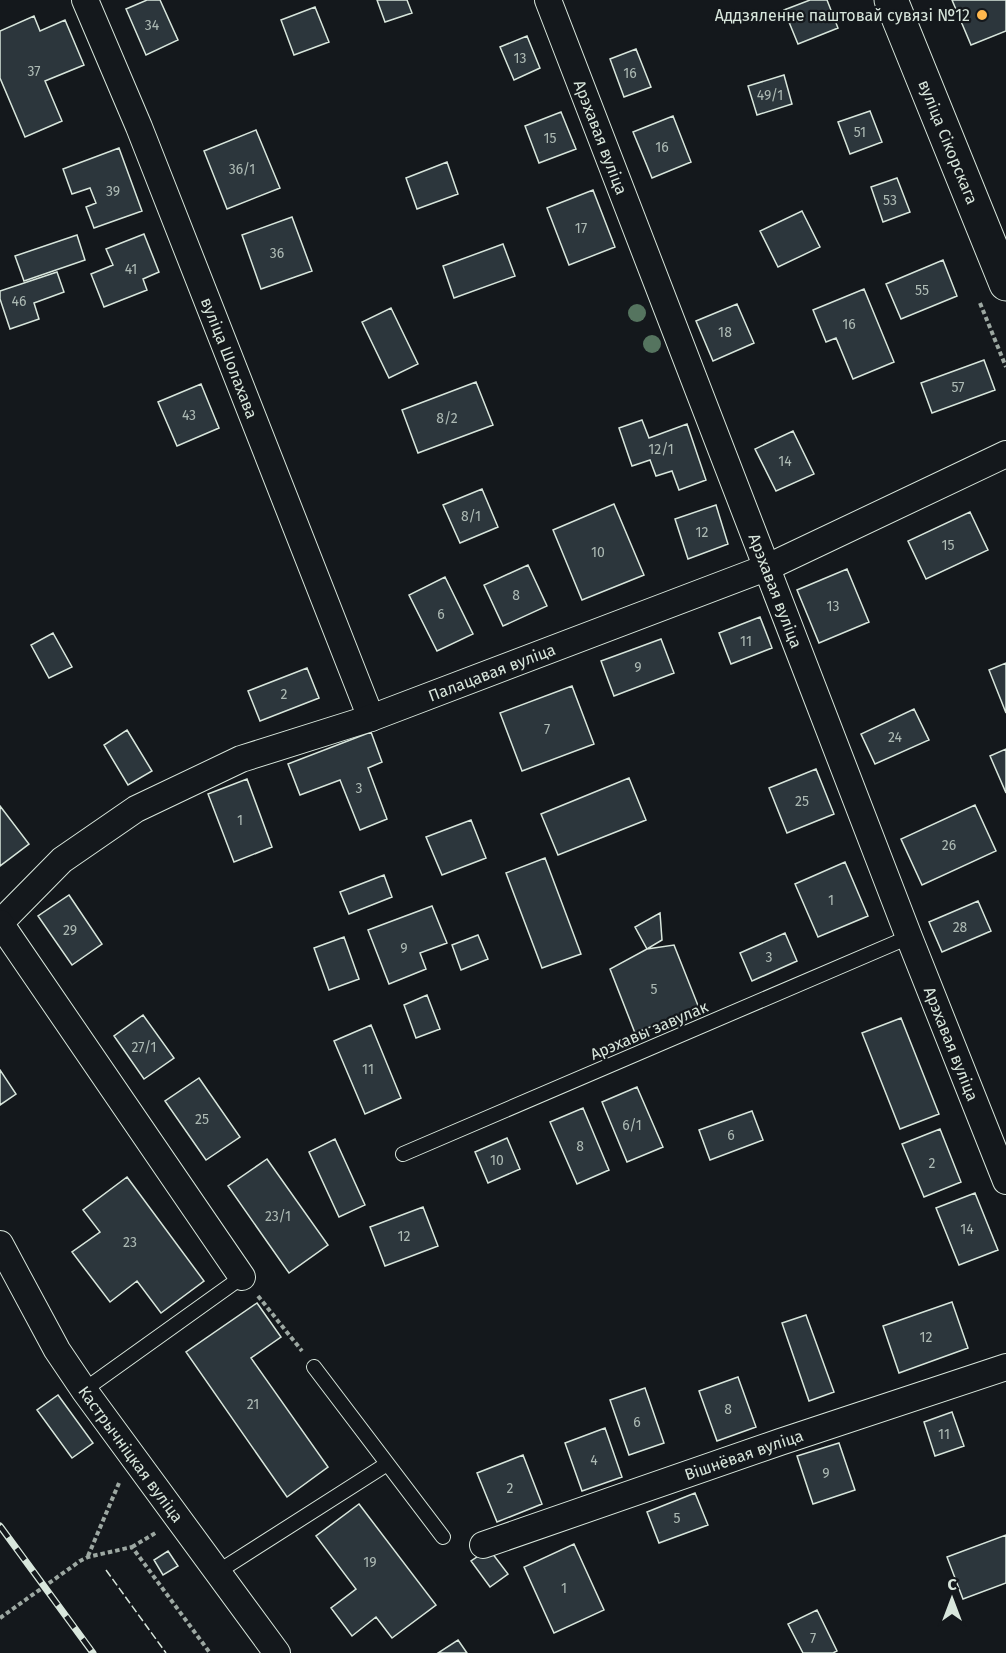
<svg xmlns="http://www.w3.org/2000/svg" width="1006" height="1653" font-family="'Fira Sans',sans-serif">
<rect width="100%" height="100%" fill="#14181c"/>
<path fill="#2c363c" stroke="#d8e6dc" stroke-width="1.5" d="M147,0H160L178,40L146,55L126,9Z
M377,0H407L412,13L385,22Z
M810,0H827L838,28L798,44L784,10Z
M952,0H1006V31L971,45Z
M315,7L329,42L294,55L281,20Z
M34,16L40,31L65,20L84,65L45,81L62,121L25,137L0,78V31Z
M527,36L540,68L514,80L500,47Z
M636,49L651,87L624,97L610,59Z
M784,75L792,104L757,115L748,86Z
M870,111L882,142L850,154L838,122Z
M561,112L576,149L539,163L525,126Z
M673,116L691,162L652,178L633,132Z
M256,130L280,188L227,209L204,151Z
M119,148L142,211L94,228L86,207L96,203L90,188L72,194L63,169Z
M447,162L458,194L417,209L406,178Z
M897,178L910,212L883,222L871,187Z
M593,190L615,247L569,265L547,208Z
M802,211L820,247L778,267L760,231Z
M292,217L312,271L261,289L242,235Z
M144,234L159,272L143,279L147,290L104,307L91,274L113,265L106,249Z
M77,235L85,260L24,281L15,256Z
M503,244L515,276L454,298L443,266Z
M943,260L957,296L901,319L886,284Z
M57,272L64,292L34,303L39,319L10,329L0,299V291Z
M864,289L894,362L853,379L836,338L826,342L813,310Z
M737,304L754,343L713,361L696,321Z
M391,308L418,364L389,378L362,322Z
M984,360L995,390L932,413L921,383Z
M476,382L493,425L418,453L402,410Z
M201,384L219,428L177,446L158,402Z
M642,420L649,438L687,424L706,480L679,490L672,471L656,476L650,460L632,466L619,428Z
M793,431L814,474L776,491L755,449Z
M482,489L498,527L460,543L443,505Z
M614,504L644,575L582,600L553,530Z
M716,505L728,544L688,559L675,519Z
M970,512L988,550L926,579L908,541Z
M528,565L547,606L503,626L484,585Z
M847,569L869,622L819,643L797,590Z
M445,577L473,634L437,651L409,595Z
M760,617L772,648L731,664L719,633Z
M53,633L72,667L49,678L31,645Z
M661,639L674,673L614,696L601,661Z
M1006,663V713L989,670Z
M307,668L319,698L260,721L248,691Z
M572,686L594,744L522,771L500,713Z
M914,709L929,740L875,764L861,734Z
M127,730L152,771L128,785L104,745Z
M371,732L382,762L368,768L387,819L360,830L340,780L300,795L288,764Z
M1006,749V793L990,756Z
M816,769L834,814L787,833L769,788Z
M629,778L646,820L558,855L541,814Z
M247,779L272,847L234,862L208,794Z
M975,805L996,851L922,885L901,839Z
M0,806L29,844L0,866Z
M471,820L486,858L442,875L426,837Z
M545,858L581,954L542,968L506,873Z
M845,862L868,916L818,937L795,884Z
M384,875L392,897L349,914L340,892Z
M69,895L102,944L72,965L38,916Z
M978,901L991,931L942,952L929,922Z
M432,906L447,943L420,953L426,969L389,984L368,930Z
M660,913L662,940L647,949L635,927Z
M785,933L797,961L752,981L740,953Z
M478,935L488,959L461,970L452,945Z
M344,937L359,979L329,990L314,948Z
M674,945L699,1008L635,1033L610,969L647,949Z
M427,995L440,1029L416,1038L404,1005Z
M143,1015L174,1058L144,1079L114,1036Z
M901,1018L939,1114L900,1129L862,1033Z
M371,1025L401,1098L365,1114L334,1041Z
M0,1070L16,1094L0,1105Z
M199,1078L240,1137L206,1160L165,1101Z
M637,1087L663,1147L627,1162L602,1102Z
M583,1108L609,1170L577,1184L550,1122Z
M752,1111L763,1140L710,1160L699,1130Z
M940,1129L961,1182L924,1197L902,1144Z
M507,1138L520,1169L488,1183L475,1152Z
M335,1139L365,1205L339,1217L309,1152Z
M267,1159L328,1245L289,1273L228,1186Z
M127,1177L204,1281L161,1313L137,1281L110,1302L72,1252L100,1232L83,1210Z
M975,1193L998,1250L959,1265L936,1208Z
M423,1207L438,1246L385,1266L370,1227Z
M952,1302L968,1348L899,1373L883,1326Z
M257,1303L281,1337L251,1358L328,1467L287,1497L186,1352Z
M806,1315L834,1392L809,1401L782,1323Z
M738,1377L756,1427L717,1441L699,1391Z
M645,1388L664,1443L629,1455L610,1400Z
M58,1395L93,1443L72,1458L37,1410Z
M952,1412L964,1446L935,1456L924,1422Z
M605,1428L622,1477L582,1491L565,1443Z
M839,1443L855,1490L813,1504L797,1456Z
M523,1455L542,1504L497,1522L477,1473Z
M695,1493L708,1525L659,1543L647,1512Z
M359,1504L436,1605L392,1638L376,1617L352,1636L331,1608L356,1589L316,1536Z
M1006,1535V1583L963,1599L947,1557Z
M574,1544L604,1610L554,1633L524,1567Z
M489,1549L508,1574L490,1587L471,1561Z
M168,1551L178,1566L163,1575L154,1560Z
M817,1610L837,1651L833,1653H803L788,1624Z
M458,1640L467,1653H438Z"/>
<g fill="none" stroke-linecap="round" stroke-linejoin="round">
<g stroke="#d8e6dc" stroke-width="16">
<path id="lane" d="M403,1154L909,937
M314,1367L443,1537
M84,1390L242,1277
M216,1573L387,1464"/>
</g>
<g stroke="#d8e6dc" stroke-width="28">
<g id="street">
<path id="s1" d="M85,0L139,127L371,718"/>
<path id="s2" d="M548,0L909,937L1006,1181"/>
<path id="s3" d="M0,923L62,860L136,809L241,759L371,718L768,567L1006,454"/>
<path d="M0,923L242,1277"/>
<path id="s4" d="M0,1244L57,1350L84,1390L277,1653"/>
<path id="s5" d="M483,1545L780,1442L1006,1367"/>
</g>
</g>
<g stroke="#d8e6dc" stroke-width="35">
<g id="secondary">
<path id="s6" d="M891,0L1006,284"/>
</g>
</g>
<path stroke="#9da8a2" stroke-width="4" stroke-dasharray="4.5 3" stroke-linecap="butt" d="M980,303L1006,367
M258,1296L302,1351
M132,1547L157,1532
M88,1556L119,1483
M0,1618L80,1561L88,1557L132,1547L210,1653"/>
<use href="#lane" stroke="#14181c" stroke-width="14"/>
<use href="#street" stroke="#14181c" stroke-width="26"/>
<use href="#secondary" stroke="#14181c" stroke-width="33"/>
<g stroke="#d8e6dc" stroke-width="7">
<path id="rail" d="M0,1526L93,1653"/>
</g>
<use href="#rail" stroke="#14181c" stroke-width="4.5" stroke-dasharray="14" stroke-linecap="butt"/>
<path stroke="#d8e6dc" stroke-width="1.5" stroke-dasharray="8 3" stroke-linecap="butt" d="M106,1570L166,1653"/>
</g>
<g fill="#55745f">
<circle cx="637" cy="313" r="9"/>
<circle cx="652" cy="344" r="9"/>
</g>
<circle fill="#ffb74d" stroke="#14181c" stroke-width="2" cx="982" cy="15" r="6"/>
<g text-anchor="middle" stroke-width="4.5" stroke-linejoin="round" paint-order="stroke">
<g font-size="14" fill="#adbab4">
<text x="152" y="30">34</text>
<text x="520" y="63">13</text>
<text x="34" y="76">37</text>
<text x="630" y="78">16</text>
<text x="770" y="100">49/1</text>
<text x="860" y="137">51</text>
<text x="550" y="143">15</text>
<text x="662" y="152">16</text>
<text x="242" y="174">36/1</text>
<text x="113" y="196">39</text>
<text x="890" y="205">53</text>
<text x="581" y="233">17</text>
<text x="277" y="258">36</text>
<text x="131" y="274">41</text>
<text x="922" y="295">55</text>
<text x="19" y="306">46</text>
<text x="849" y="329">16</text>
<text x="725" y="337">18</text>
<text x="958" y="392">57</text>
<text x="189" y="420">43</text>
<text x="447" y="423">8/2</text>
<text x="661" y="454">12/1</text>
<text x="785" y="466">14</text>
<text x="471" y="521">8/1</text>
<text x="702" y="537">12</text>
<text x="948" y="550">15</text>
<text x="598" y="557">10</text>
<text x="516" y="600">8</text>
<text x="833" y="611">13</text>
<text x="441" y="619">6</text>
<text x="746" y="646">11</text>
<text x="638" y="672">9</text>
<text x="284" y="699">2</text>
<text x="547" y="734">7</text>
<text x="895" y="742">24</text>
<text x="359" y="793">3</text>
<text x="802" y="806">25</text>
<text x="240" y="825">1</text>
<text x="949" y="850">26</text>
<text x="831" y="905">1</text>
<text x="960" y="932">28</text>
<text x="70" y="935">29</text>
<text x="404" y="953">9</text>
<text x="769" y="962">3</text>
<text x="654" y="994">5</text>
<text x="144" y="1052">27/1</text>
<text x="368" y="1074">11</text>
<text x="202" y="1124">25</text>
<text x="632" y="1130">6/1</text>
<text x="731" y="1140">6</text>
<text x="580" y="1151">8</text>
<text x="497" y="1165">10</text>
<text x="932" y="1168">2</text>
<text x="278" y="1221">23/1</text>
<text x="967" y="1234">14</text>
<text x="404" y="1241">12</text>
<text x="130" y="1247">23</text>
<text x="926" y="1342">12</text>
<text x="253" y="1409">21</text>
<text x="728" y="1414">8</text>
<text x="637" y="1427">6</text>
<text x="944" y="1439">11</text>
<text x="594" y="1465">4</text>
<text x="826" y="1478">9</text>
<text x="510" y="1493">2</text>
<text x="677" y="1523">5</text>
<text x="370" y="1567">19</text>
<text x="564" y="1593">1</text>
<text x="813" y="1643">7</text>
</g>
<g font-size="16" fill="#d8e6dc" stroke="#14181c" text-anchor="end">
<text x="970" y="21">Аддзяленне паштовай сувязі №12</text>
</g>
<g font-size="16" fill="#d8e6dc" stroke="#14181c">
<text dy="6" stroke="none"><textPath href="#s2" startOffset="147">Арэхавая вуліца</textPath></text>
<text dy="6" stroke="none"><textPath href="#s6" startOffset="153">вуліца Сікорскага</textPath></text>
<text dy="6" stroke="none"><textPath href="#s1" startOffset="386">вуліца Шолахава</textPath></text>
<text dy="6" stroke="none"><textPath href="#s2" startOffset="633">Арэхавая вуліца</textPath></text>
<text dy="6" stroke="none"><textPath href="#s3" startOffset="560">Палацавая вуліца</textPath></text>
<text transform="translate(649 1030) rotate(-23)" y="6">Арэхавы завулак</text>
<text dy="6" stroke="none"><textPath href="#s2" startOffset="1119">Арэхавая вуліца</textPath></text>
<text dy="6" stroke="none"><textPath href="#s4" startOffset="248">Кастрычніцкая вуліца</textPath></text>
<text dy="6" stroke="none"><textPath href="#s5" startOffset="276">Вішнёвая вуліца</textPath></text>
</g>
</g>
<g transform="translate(952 1599)" stroke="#14181c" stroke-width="4.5" paint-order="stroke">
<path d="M0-4.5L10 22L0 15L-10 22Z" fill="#d8e6dc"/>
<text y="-9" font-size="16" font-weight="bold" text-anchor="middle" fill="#d8e6dc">С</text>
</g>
</svg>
